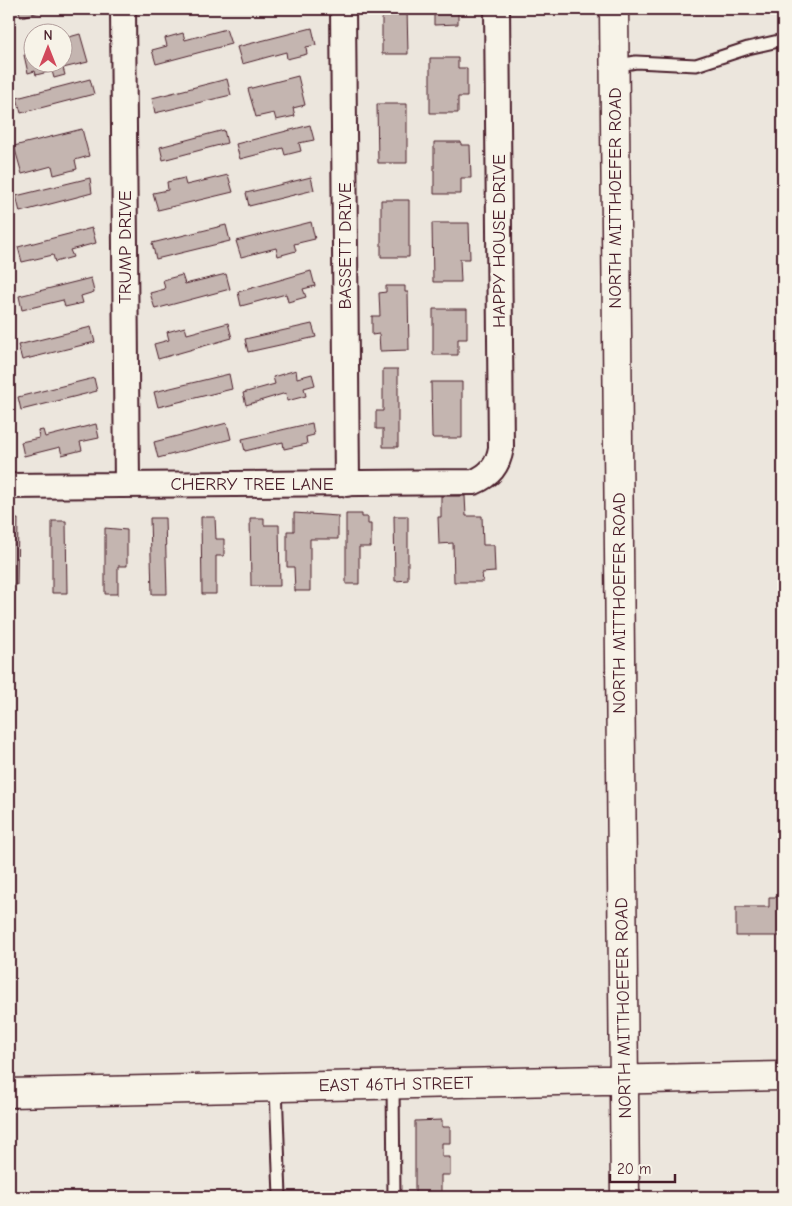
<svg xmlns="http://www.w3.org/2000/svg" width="792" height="1206" font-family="'Comic Neue',sans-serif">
<rect width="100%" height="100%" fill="#ece6dd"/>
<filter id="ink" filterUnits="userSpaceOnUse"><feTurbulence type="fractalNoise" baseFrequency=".02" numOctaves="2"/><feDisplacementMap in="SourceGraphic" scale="10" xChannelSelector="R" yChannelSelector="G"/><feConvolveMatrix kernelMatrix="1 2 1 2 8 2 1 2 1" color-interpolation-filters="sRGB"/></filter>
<g filter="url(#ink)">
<path fill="#c4b5b0" stroke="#4a1f2b" d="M18,9H50L21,17Z
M155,9H178L157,14Z
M382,9H407L408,54H382Z
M434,9H458V24L434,25Z
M312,28L316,45L306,47L307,54L287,59L286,52L242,64L237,47Z
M226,29L231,44L156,64L152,50L167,46L165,38L183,33L185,40Z
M80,34L88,62L63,68L65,75L54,78L52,71L36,75L35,71L28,73L24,55L31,54L29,47L32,46V62H62V39Z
M430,58H458V68H467V97H458V113H430Z
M298,76L305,105L293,108L295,116L276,120L274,113L256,117L248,89Z
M90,79L94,94L21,113L17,98Z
M227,79L231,95L155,113L152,98Z
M377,104H407V163H378Z
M310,125L314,140L299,143L301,151L285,155L283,148L240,159L236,144Z
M82,129L89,156L75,160L77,169L54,175L52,166L22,174L14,146Z
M224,130L227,143L163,160L160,147Z
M434,142H461V145H470L471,178H461V194H434Z
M228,175L233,192L158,210L153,193L168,190L167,182L184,178L186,185Z
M311,177L314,190L249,206L246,193Z
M90,178L92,193L20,212L16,196Z
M381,200H409V257H381Z
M311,222L315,239L294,244L296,251L278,256L276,248L241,257L236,241Z
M432,223H469L470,259H460L461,282H433Z
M226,225L230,241L156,259L152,243Z
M92,228L96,243L70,250L73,257L55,262L53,255L22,262L18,247Z
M311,271L315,286L303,289L306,297L288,302L286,294L241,306L238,292Z
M226,274L230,289L155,309L150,293L165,289L163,280L182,275L185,284Z
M91,278L94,292L81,296L83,303L65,307L63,300L22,310L19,296Z
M386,286H405V292H408L409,350L380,351L379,334L372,335V316H380L379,293L386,292Z
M433,309H467V339H458V355H433Z
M228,323L232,338L158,359L154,344L169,340L167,332L185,327L187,334Z
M312,324L316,337L248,352L245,339Z
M91,327L95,342L22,360L18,345Z
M383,369H398V447H383V429H376V411H383Z
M296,370L297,378L312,374L315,385L304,388L306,396L287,401L286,393L246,405L243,393L275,384L273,377Z
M229,374L232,389L158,407L154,392Z
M94,378L97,391L21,410L18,397Z
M431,382H462V438H432Z
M227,423L231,439L158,458L154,442Z
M312,423L314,435L306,437L307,444L284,449L283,442L245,451L242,439Z
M96,424L99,438L80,442L82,450L62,455L60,447L24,456L21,442L39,438L38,431L43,430L45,437Z
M441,496H465L466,516H482L483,545H494L495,572L482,573L483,582H454L453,543L439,544L438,517H441Z
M294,513L338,516V539H310V591H295L294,567H287V531H294Z
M346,514H362V517H368V524H371V547H359V584H346Z
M394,516H408V580L395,581Z
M201,517H215L216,539H224V556H216V594H202Z
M150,518H165L167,594H152Z
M250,518H264V525H279L280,586H251Z
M9,519H18L17,585H9Z
M52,521H66L67,593H52Z
M105,528L127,530V566H118V594H105Z
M769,897H783V936H736V907H769Z
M442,1120V1127H450V1143H442V1157H450V1175H441V1197H415V1121Z"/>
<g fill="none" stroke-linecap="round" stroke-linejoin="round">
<g stroke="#4a1f2b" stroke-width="15">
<path id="lane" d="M614,66L636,62L696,65L748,48L783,40
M393,1084L394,1197
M276,1087L280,1197"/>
</g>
<g stroke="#4a1f2b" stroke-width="28">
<path id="street" d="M123,9L127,485
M343,9L347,484
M9,486L474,482C490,475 498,466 501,448L497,9"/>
</g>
<g stroke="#4a1f2b" stroke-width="31">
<path id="secondary" d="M614,9L625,1197
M9,1093L783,1076"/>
</g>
<use href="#lane" stroke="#f7f3e8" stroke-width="11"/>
<use href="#street" stroke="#f7f3e8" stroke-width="24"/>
<use href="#secondary" stroke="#f7f3e8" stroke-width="28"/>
</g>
</g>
<g text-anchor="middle" stroke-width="5" stroke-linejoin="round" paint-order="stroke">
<g font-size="18" fill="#4a1f2b" stroke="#f7f3e8">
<text transform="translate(615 198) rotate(-90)" y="6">NORTH MITTHOEFER ROAD</text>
<text transform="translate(499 241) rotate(-90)" y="6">HAPPY HOUSE DRIVE</text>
<text transform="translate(345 246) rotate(-90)" y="6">BASSETT DRIVE</text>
<text transform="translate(125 247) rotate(-90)" y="6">TRUMP DRIVE</text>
<text x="252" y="490">CHERRY TREE LANE</text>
<text transform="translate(619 603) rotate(-90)" y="6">NORTH MITTHOEFER ROAD</text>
<text transform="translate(623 1008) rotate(-91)" y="6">NORTH MITTHOEFER ROAD</text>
<text transform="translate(396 1084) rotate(-1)" y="6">EAST 46TH STREET</text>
</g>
</g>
<rect width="792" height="1206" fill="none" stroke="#f7f3e8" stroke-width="30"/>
<rect x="15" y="15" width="762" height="1176" fill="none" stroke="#4a1f2b" stroke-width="2" filter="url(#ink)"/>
<g transform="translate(48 48)"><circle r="24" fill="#f7f3e8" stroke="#b29e9c"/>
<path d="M0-4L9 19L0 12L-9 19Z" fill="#d1495b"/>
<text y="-8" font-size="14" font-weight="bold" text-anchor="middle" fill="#4a1f2b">N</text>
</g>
<path d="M610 1174v8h65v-8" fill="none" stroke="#4a1f2b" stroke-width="2.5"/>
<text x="617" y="1174" font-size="15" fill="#4a1f2b" stroke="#f7f3e8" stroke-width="4" paint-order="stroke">20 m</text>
</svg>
